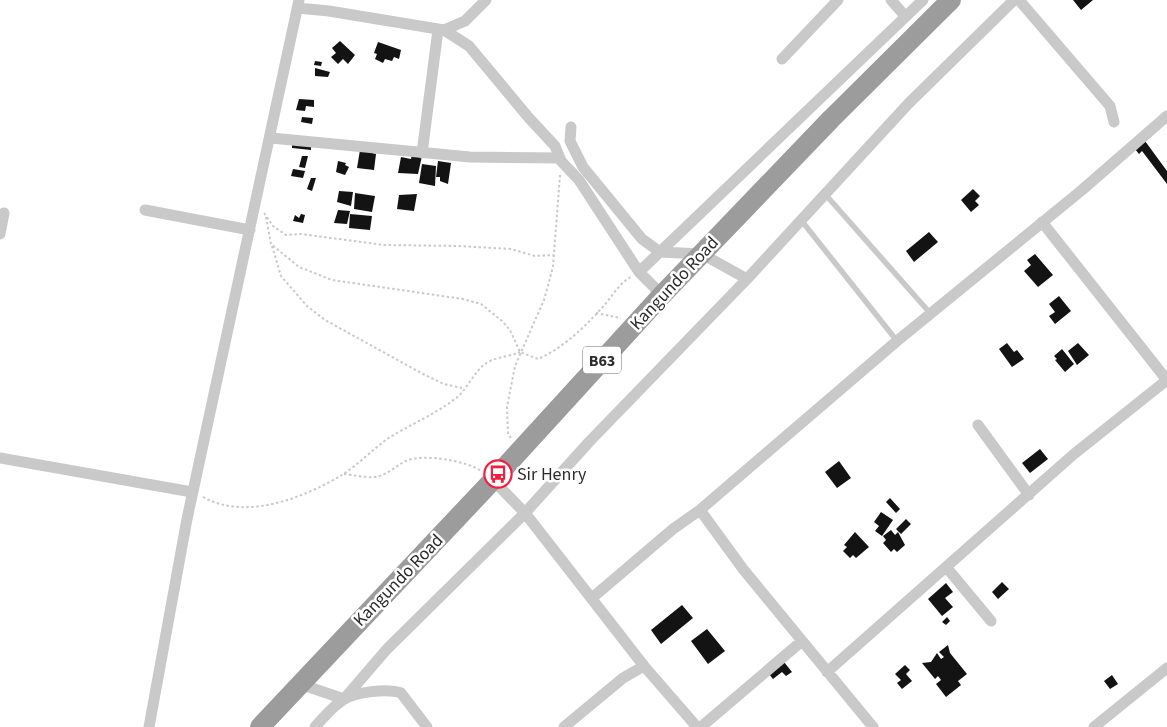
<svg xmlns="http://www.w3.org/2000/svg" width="1167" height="727" font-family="'Source Sans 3',sans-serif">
<rect width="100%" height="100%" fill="#fff"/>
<path fill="#131313" d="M1073,0H1093L1081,10Z
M340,41L355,55L348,64L343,59L338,64L331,57L336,53L332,48Z
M378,42L401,50L399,59L394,57L392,61L385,59L383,63L375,59L377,54L374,53Z
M315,61L322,62L321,66L314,65Z
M315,68L330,72L328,77L315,76Z
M299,99L314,100V107L306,106L305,111L296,110Z
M302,117L313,118L312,124L301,122Z
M1145,141L1167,171V184L1142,151L1139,154L1135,149Z
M292,143L311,145V150L292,148Z
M360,150L376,154L374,170L357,168Z
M412,154L422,156L418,174L398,173L401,157L411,159Z
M302,156H308L305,168L299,167Z
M338,161L346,163L345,165L349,167L345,175L336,172Z
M438,161L451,163L448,184L440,181V177H436Z
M422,164L436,166L435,186L419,183Z
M293,169L305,171L303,178L291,176Z
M311,178H316L312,191L307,189Z
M973,189L980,196L975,201L979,205L971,212L961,200Z
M339,191L353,192L351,206L337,202Z
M355,193L375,196L372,212L354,209Z
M417,194L414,211L397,209L399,195Z
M338,210L350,211L347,224L334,223Z
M301,214L305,215L303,223L293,221L295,215L299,218Z
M350,214L372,216L370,230L349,228Z
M929,232L938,242L914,262L906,251Z
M1035,254L1053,275L1038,287L1024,271L1031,265L1027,260Z
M1059,296L1071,311L1055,324L1049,316L1055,312L1049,304Z
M1007,343L1014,352L1017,350L1024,359L1012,367L999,349Z
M1078,343L1089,355L1077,365L1068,351Z
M1062,349L1074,364L1065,372L1055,360L1057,359L1054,356Z
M1040,449L1048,459L1030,473L1022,463Z
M839,461L851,478L837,488L825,472Z
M890,498L900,509L896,513L886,502Z
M881,512L893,520L882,536L875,531L879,526L874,522Z
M906,519L911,524L901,534L896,529Z
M891,530L895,535L898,532L905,545L897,552L894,549L891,552L883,543L886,540L883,536Z
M855,532L869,547L856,558L853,555L850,558L843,551L847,547L844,545Z
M1002,582L1009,589L998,599L992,592Z
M946,583L953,592L945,598L953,607L942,616L928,599Z
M682,605L693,618L661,644L651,630Z
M947,617L950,621L946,625L942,622Z
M707,629L725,651L708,664L691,641Z
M948,645L950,653L967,674L958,681L961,685L946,697L936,684L941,680L938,676L935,679L922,663L931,662L937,653L941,659L944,657L939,652Z
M784,662L792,672L786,676L782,672L773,679L769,674Z
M905,665L910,670L906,674L912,681L902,689L897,683L901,680L895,674Z
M1112,675L1118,684L1110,689L1104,681Z"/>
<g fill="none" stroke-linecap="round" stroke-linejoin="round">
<path stroke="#c9c9c9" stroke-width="2" stroke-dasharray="2.5 2.5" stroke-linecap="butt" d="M264,213L273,226L286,235L301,234L384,245L458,246L511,249L535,256L554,255
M266,217L271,244L299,267L317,274L332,280L463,299L481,304L502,321L510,330L520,352L538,359C565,347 587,325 607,302C614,293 620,283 631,277
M272,246L281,276L307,306L325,320L423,374L444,384L462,388
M596,313L621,318
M511,438L508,434L507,407L515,366L544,300L553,267L560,175
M344,474C353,475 365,478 375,477C388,475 395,466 406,461C421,453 468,461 481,471
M203,497C246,521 303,498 342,475C359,464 374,448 390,437C412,424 435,414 455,399C467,390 473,373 485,364C494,357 509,357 520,352"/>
<path stroke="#c9c9c9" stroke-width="5.5" d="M825,194L930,313
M801,220L897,341"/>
<path stroke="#c9c9c9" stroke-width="11" d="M891,0L905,16
M1019,0L1110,106L1114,122
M297,8L329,11L444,30L469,46L529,118L555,146L561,161L579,180L639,272L662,295
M444,30L465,21L486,0
M782,59L838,0
M571,127L570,141L583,167L642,239L660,252L702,254L747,279
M271,138L470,157L559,158
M422,153L438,30
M145,210L250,230
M1042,222L1167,380
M0,234L4,213
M639,272L923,0
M978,425L1029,495
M0,458L192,492
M493,480L525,513L644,666L697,727
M700,510L743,569L873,727
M947,568L991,621
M592,598L673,529L700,510L897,341L1082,190L1167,116
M827,672L1074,454L1167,380
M300,684L344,699L387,649L525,513L589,442L747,279L909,103L1014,0
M149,727L187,519L299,0
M315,727C323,718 333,706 343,700C355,692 388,688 401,693L427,727
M564,727L623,678L644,666
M701,727L802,641
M1094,727L1167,668"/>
<path stroke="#9c9c9c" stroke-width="20" d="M260,727L493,480L662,295L831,119L951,0"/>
</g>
<defs>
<g id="bus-ring" transform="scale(1.4375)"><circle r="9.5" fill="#fff" stroke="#f41d3e" stroke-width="1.5"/><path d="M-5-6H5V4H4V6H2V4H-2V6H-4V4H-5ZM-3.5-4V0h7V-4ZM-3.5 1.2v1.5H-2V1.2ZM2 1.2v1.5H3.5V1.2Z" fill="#f41d3e"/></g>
</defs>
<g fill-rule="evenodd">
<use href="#bus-ring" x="498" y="474"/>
</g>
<g text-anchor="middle" stroke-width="5" stroke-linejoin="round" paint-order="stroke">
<rect fill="#fff" stroke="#6b6b6b" stroke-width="1" x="583" y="346.5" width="38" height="27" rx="4"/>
<g font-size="16" font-weight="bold" fill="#2c2c2c">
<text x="602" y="366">B63</text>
</g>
<g font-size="18" fill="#2c2c2c" stroke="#fff">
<text transform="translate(674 283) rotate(-47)" y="6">Kangundo Road</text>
<text transform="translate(398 580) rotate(-46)" y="6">Kangundo Road</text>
</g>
<g font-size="18" fill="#2c2c2c" stroke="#fff" text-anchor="start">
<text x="517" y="480">Sir Henry</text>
</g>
</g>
</svg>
